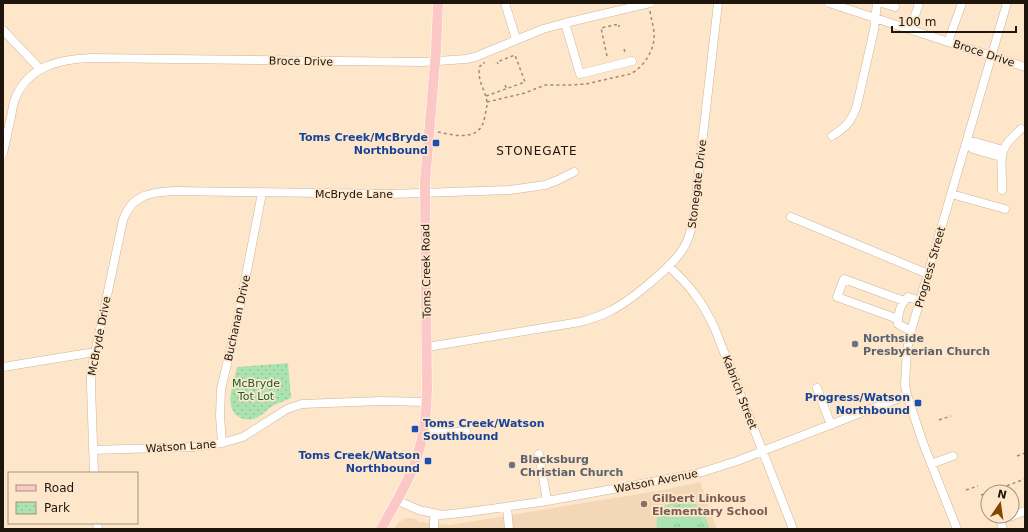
<svg xmlns="http://www.w3.org/2000/svg" width="1028" height="532" font-family="'DejaVu Sans',sans-serif">
<defs>
<pattern id="grass-tufts" width="24" height="20" patternUnits="userSpaceOnUse"><rect width="24" height="20" fill="#aae3b1"/><path d="M3 7l-1-3M5 7V3M7 7l1-3M15 17l-1-3M17 17v-4M19 17l1-3" fill="none" stroke="#92c297"/></pattern>
<pattern id="park-dots" width="8" height="8" patternUnits="userSpaceOnUse"><rect width="8" height="8" fill="#aae3b1"/><path d="M2 2h.1M6 6h.1" fill="none" stroke="#92c297" stroke-width="1.8" stroke-linecap="round"/></pattern>
</defs>
<rect width="100%" height="100%" fill="#fee6ca"/>
<path fill="#f4d7b7" d="M700,482L717,529H394L399,522L407,518L416,519L419,522L450,525L663,490Z"/>
<path fill="url(#grass-tufts)" d="M684,503C699,504 702,517 707,529H660C658,513 668,505 684,503Z"/>
<path fill="url(#park-dots)" d="M288,363L291,398C285,401 277,403 271,407C266,410 262,416 256,418C252,420 246,420 241,418C222,409 234,383 237,367Z"/>
<path fill="#aae3b1" d="M686,500C702,504 705,516 710,529H707C704,521 702,512 696,507C681,495 657,509 660,529H657C653,510 670,500 686,500Z"/>
<g fill="none" stroke-linecap="round" stroke-linejoin="round">
<g stroke="#ccb59b" stroke-width="9">
<path id="minor" d="M505,3L516,39
M829,3L1025,67
M882,3L895,7
M565,23L580,74L632,61
M911,29L919,3
M3,30L40,69
M948,42L962,3
M832,136C846,127 852,121 857,105L874,30L877,3
M966,143L973,149L1001,157
M966,143L975,142L1003,150
M3,153C6,141 8,129 11,117C12,111 13,104 15,99C28,66 60,59 91,58L423,62L466,59L475,57L543,29L565,23L650,3
M1002,190C1003,178 999,159 1004,149C1007,141 1015,135 1021,129
M951,194L1005,209
M791,217L928,274
M668,266C690,285 703,303 715,329L793,529
M898,319L837,297L844,279L904,301
M911,331L898,324C897,315 901,303 908,297L920,301
M427,347L580,322C591,319 602,316 612,310C630,301 669,269 681,252C689,241 692,229 694,215L718,3
M3,367L95,352
M817,388L831,425
M424,430L448,433L466,431
M222,443L220,416L221,389L237,322L262,193
M93,450L193,447L222,443L243,437L287,409L302,404L381,401L427,402
M539,454L547,501
M931,464L953,456
M94,473L91,386V372L123,220C132,195 150,192 174,191L391,194L510,190L545,185L558,180L574,172
M396,500L419,510L442,515L469,512L547,501L674,478L696,474L737,461L907,395
M507,507L509,529
M1012,516L1025,511
M97,523L98,529
M434,529V514
M957,529L923,443L907,395L905,385L906,367L907,350L911,331L1007,3
M1003,529L1000,520L1012,516"/>
</g>
<g stroke="#fff" stroke-width="11">
<path id="major" d="M381,529C394,505 409,482 417,457C424,435 427,412 427,389L425,182L436,51L438,3"/>
</g>
<path stroke="#9d8c77" stroke-width="1.5" stroke-dasharray="3 3" stroke-linecap="butt" d="M624,49L625,52
M607,56L601,28L619,24V27
M505,85L507,89
M486,96L525,82L515,55L497,62L498,64
M487,102L525,93L545,85H570L586,84L630,74C643,68 653,52 654,39C655,30 651,19 650,11
M438,132C457,136 482,142 485,115C486,111 487,107 487,103C486,90 476,80 480,66L484,64V62
M939,420L951,416
M1017,456L1025,453
M966,490L978,486
M990,492L1025,479
M981,495L988,493"/>
<use href="#minor" stroke="#fff" stroke-width="8"/>
<use href="#major" stroke="#fbc8c6" stroke-width="10"/>
</g>
<g fill="#1a4fb4" stroke="#fee6ca" stroke-width="1.5">
<rect x="432" y="139" width="8" height="8" rx="2"/>
<rect x="914" y="399" width="8" height="8" rx="2"/>
<rect x="411" y="425" width="8" height="8" rx="2"/>
<rect x="424" y="457" width="8" height="8" rx="2"/>
</g>
<g fill="#6b7280" stroke="#fee6ca" stroke-width="1.5">
<circle cx="855" cy="344" r="4"/>
<circle cx="512" cy="465" r="4"/>
</g>
<circle fill="#8d6e63" stroke="#fee6ca" stroke-width="1.5" cx="644" cy="504" r="4"/>
<g text-anchor="middle" stroke-width="3.5" stroke-linejoin="round" paint-order="stroke">
<g font-size="11" fill="#1e160c" stroke="#fee6ca">
<text transform="translate(984 53) rotate(18)" y="4">Broce Drive</text>
<text transform="translate(301 61) rotate(1)" y="4">Broce Drive</text>
<text transform="translate(697 184) rotate(-83)" y="4">Stonegate Drive</text>
<text x="354" y="198">McBryde Lane</text>
<text transform="translate(930 267) rotate(-74)" y="4">Progress Street</text>
<text transform="translate(426 271) rotate(-91)" y="4">Toms Creek Road</text>
<text transform="translate(237 318) rotate(-78)" y="4">Buchanan Drive</text>
<text transform="translate(99 336) rotate(-79)" y="4">McBryde Drive</text>
<text transform="translate(740 392) rotate(69)" y="4">Kabrich Street</text>
<text transform="translate(181 446) rotate(-4)" y="4">Watson Lane</text>
<text transform="translate(656 481) rotate(-11)" y="4">Watson Avenue</text>
</g>
<g font-size="11" font-weight="bold" fill="#164399" stroke="#fee6ca" text-anchor="end">
<text x="428" y="141">Toms Creek/McBryde<tspan x="428" dy="13">Northbound</tspan></text>
<text x="910" y="401">Progress/Watson<tspan x="910" dy="13">Northbound</tspan></text>
<text x="423" y="427" text-anchor="start">Toms Creek/Watson<tspan x="423" dy="13">Southbound</tspan></text>
<text x="420" y="459">Toms Creek/Watson<tspan x="420" dy="13">Northbound</tspan></text>
</g>
<g font-size="11" font-weight="bold" fill="#5b616d" stroke="#fee6ca" text-anchor="start">
<text x="863" y="342">Northside<tspan x="863" dy="13">Presbyterian Church</tspan></text>
<text x="520" y="463">Blacksburg<tspan x="520" dy="13">Christian Church</tspan></text>
</g>
<g font-size="11" fill="#17612c" stroke="#fee6ca">
<text x="256" y="387">McBryde<tspan x="256" dy="13">Tot Lot</tspan></text>
</g>
<g font-size="11" font-weight="bold" fill="#785e54" stroke="#fee6ca" text-anchor="start">
<text x="652" y="502">Gilbert Linkous<tspan x="652" dy="13">Elementary School</tspan></text>
</g>
<g font-size="12" letter-spacing="1" fill="#1e160c" stroke="#fee6ca">
<text x="537" y="155">STONEGATE</text>
</g>
</g>
<rect width="1028" height="532" fill="none" stroke="#1e160c" stroke-width="8"/>
<rect x="8" y="472" width="130" height="52" fill="#fee6ca" stroke="#a4937e"/>
<rect x="16" y="485" width="20" height="6" fill="#fbc8c6" stroke="#a4937e"/>
<text x="44" y="492" font-size="12" fill="#1e160c">Road</text>
<rect x="16" y="502" width="20" height="12" fill="url(#park-dots)" stroke="#a4937e"/>
<text x="44" y="512" font-size="12" fill="#1e160c">Park</text>
<g transform="translate(1000 504) rotate(13)"><circle r="19" fill="#fee6ca" stroke="#a4937e"/>
<path d="M0-3L7 15L0 10L-7 15Z" fill="#824600"/>
<text y="-6" font-size="11" font-weight="bold" text-anchor="middle" fill="#1e160c">N</text>
</g>
<path d="M892 26v6h124v-6" fill="none" stroke="#1e160c" stroke-width="2"/>
<text x="898" y="26" font-size="12" fill="#1e160c" stroke="#fee6ca" stroke-width="3" paint-order="stroke">100 m</text>
</svg>
